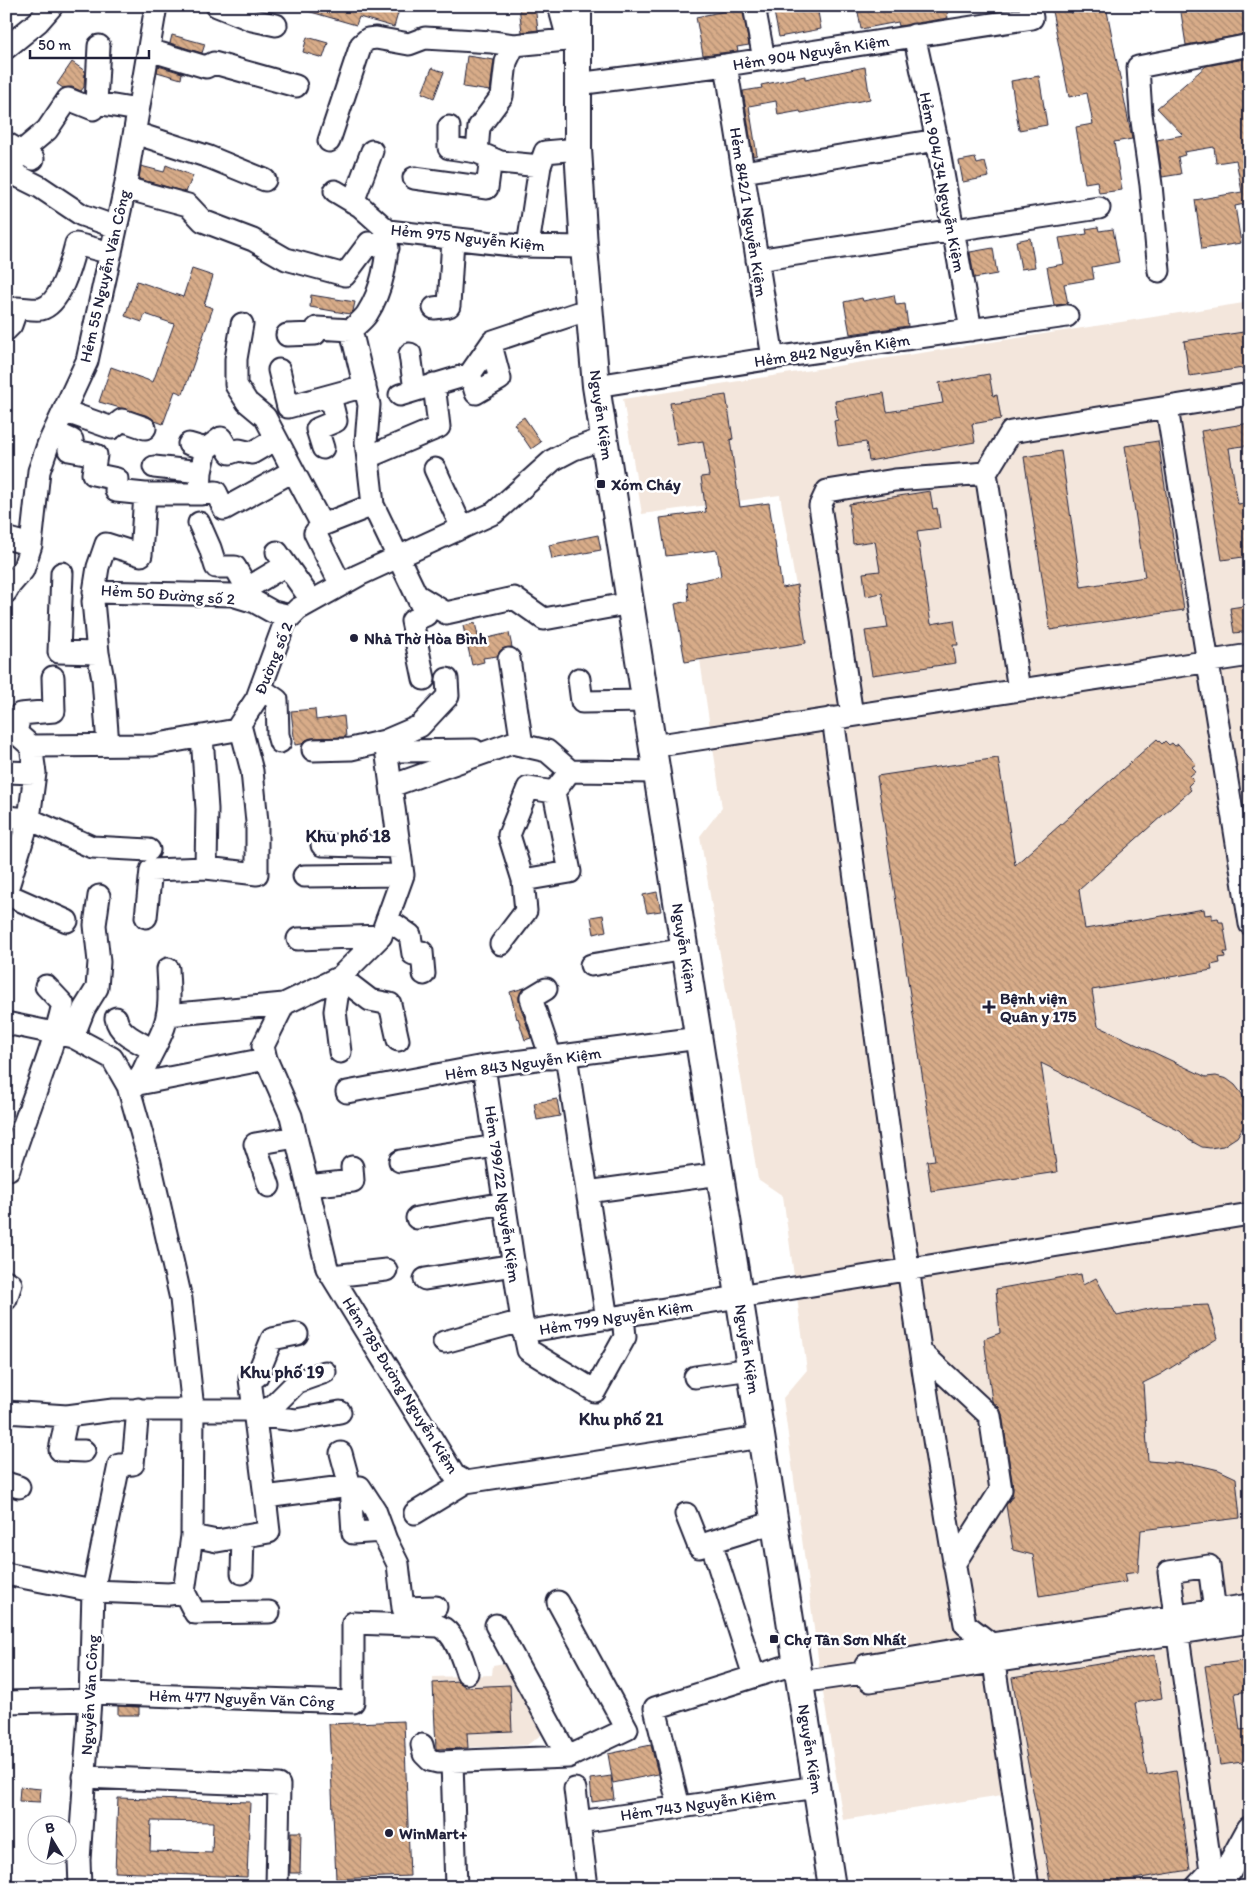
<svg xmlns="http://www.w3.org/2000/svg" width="1256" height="1893" font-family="Itim,sans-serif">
<defs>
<pattern id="building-back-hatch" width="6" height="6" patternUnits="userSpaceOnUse" patternTransform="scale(1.25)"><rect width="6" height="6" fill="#d8ac89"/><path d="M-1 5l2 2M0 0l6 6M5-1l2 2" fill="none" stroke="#af8c71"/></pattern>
</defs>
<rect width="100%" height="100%" fill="#fff"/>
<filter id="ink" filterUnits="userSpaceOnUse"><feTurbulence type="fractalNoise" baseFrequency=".02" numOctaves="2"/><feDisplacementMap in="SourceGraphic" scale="10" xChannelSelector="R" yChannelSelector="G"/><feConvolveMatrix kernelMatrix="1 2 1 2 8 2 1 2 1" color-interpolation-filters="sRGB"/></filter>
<g filter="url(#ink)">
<path fill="#f3e6dc" d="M1250,302V1818L1214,1887H1017L1002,1795L843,1820L821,1680L783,1398L807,1370L783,1196L758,1179L700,836L722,808L700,660L806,643L780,495L642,514L623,399Z
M504,1663L545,1732L527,1745L436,1749L433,1677L492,1675L493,1665Z"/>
<path fill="url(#building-back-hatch)" stroke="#22223b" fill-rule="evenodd" d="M305,6H385L399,10L394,27L359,17L356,25L304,10Z
M519,6H535L538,30L522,32Z
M724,6H742L749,45L737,47L738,51L703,55L696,17L725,11Z
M767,6H817L821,29L779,37L773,7L774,13L768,14Z
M857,6H946L948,18L899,26L898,22L861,29Z
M1051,6H1070L1071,13L1106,6L1132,139L1114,142L1122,190L1099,193L1097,181L1085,183L1076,127L1093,124L1087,93L1069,97Z
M1180,6H1250V33L1186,45Z
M172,35L205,44L202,53L170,43Z
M307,37L328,43L323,58L303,52Z
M467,56L494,60L490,91L463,87Z
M1250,58V203L1235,206L1241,243L1202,249L1195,200L1242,192L1236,160L1216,163L1214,147L1184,152L1185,155L1178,157L1181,174L1162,177L1157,140L1183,135L1157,108L1206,66Z
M72,62L85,71L84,87L81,91L72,87L63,88L57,84Z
M158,66L182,73L181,79L157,72Z
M865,67L870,99L801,113L800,111L778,115L776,101L749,106L757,155L753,156L743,91L762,88L761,85L805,76V79Z
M432,68L444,72L434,98L422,93Z
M1039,76L1047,125L1019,130L1011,81Z
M975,158L977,164L985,162L989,177L963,182L959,161Z
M166,165L193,176L186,192L139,179L141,166L164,172Z
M1098,227L1099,231L1113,229L1119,262L1092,267L1094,279L1064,284L1068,304L1054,305L1047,267L1064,264L1059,238L1087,234L1086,229Z
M1030,238L1035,267L1021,269L1016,241Z
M993,248L997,274L974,278L970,252Z
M192,269L213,276L204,305L213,308L183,394L175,391L163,424L155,421L149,416L99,402L111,367L153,382L174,324L145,314L142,322L125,316L137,281L183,297Z
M311,295L355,302L353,311L350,314L310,307Z
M894,295L896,305L905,304L908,326L850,334L844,302L862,298L863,301Z
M1250,331V367L1189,376L1184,341Z
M989,374L993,396L997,395L1001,419L972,424L975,442L869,461L866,442L838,446L834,421L838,420L835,401L884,393L887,412L943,403L939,383Z
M726,395L733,439L730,440L740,507L769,503L782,588L797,585L806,643L685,662L675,604L689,601L687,583L721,576L717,550L666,556L660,518L706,512L701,477L709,476L703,441L677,445L670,403Z
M524,417L541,442L531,449L514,424Z
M1250,423V445L1229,448L1238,504L1250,502V556L1222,560L1201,431Z
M1158,441L1184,610L1050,630L1024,457L1061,451L1081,587L1145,577L1125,446Z
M930,491L933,509L937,508L940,528L917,531L931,624L954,620L958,645H953L956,663L872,675L865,631L888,628L882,593L866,596L863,573L880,571L875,541L853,544L849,504Z
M598,535L601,550L552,559L549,545Z
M1250,605V631L1234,633L1230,608Z
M475,623L479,640L509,633L512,647L502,649L497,656L483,658L484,662L472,665L463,626Z
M315,709L316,720L344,716L346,737L312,738L306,740L302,744L295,745L291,711Z
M1157,739L1162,744L1165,741L1169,745L1172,743L1175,746L1178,744L1196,764L1192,767L1196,771L1190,776L1194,780L1188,786L1191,790L1079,890L1085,929L1204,909L1205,915L1212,914V919L1218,918L1219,922H1223L1228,952H1224L1225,957L1219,958L1220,963L1211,965L1212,970L1092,990L1098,1026L1206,1077L1216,1076L1227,1079L1235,1085L1242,1094L1246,1103L1247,1115L1245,1124L1237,1137L1223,1146L1210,1148L1202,1147L1189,1140L1180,1131L1041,1063L1057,1172L931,1191L927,1161L935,1160L877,776L998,758L1015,865Z
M657,892L661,911L647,913L643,895Z
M603,915L606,931L594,934L591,917Z
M524,988L519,996V1002L531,1038L525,1040L518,1018L517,1019L510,992Z
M557,1099L560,1116L537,1120L534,1103Z
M1081,1274L1083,1285L1096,1278L1117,1316L1158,1307L1208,1305L1218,1338L1161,1374L1143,1383L1148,1461L1198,1465L1219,1470L1236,1478L1240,1518L1141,1530L1138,1572L1124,1574L1126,1582L1039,1596L1033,1555L1013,1550L1006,1505L1012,1497L1013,1488L1002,1414L999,1407L992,1401L984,1339L1000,1333L996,1289Z
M1155,1655L1162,1698L1135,1703L1147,1775L1176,1770L1190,1870L1085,1887H1051L1012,1678Z
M1250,1660V1691L1235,1693L1240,1730L1250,1729V1761L1220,1765L1205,1666Z
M458,1681L465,1687L510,1685L512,1731L467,1733L468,1748L436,1749L433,1683Z
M118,1706L139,1707V1715H118Z
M404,1721L410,1876L336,1879L329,1724Z
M651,1745L658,1774L613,1783L608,1754Z
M611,1776L614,1799L592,1802L590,1779Z
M20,1787L41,1789L40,1802L19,1801Z
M118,1798L250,1802L247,1877L115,1872ZM151,1821L213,1822L212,1853L150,1851Z
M291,1832H301L300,1873H290Z"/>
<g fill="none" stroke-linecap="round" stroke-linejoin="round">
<g stroke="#22223b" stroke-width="25">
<path id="minor" d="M217,6L252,20L276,25
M559,6L568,39
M754,6L764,59
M914,35L937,140L971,330
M99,46L96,103L138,110
M6,48L38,22L52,6
M149,50L206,67L214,63L296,86
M726,65L773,358
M577,84L726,65L1032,18L1030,6
M449,127V148L477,152L500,162L540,166L545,152L578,149
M135,133L209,157L265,180
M329,141L361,45L368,39L376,38L409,44L425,38L492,42L514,45L577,39
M6,143L21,152L8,171L40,187L82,215L116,227
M477,152L479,127L502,96L506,62L514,45
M33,159L21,152L47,130L68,99L93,109L96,103
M743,172L937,140
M414,178L487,188L491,158
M125,188L188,205L203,221L253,240L286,259L345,275L369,243L388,248
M335,191L360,206L388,231L520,246L584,247
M353,202L372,151
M388,231C387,260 383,289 367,314C363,320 356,325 351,330L369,405L366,442L373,505L426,615L412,621L424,679
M528,246L540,166
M757,260L1099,208
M1159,271L1151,185L1141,114L1138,67L1250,45
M434,308L449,306L453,239
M242,324L236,359V385L247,402L265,417L322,525L315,533L341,585
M6,330L11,325L17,308C24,308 34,310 41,309C61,304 71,263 76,244L111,253
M287,335L315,334L317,328L351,330
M410,354L415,390
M279,370L288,407L365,386
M470,374L476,393L500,379L491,345
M596,386L773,358L1067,316
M400,395L470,374L493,341L590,309
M1167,408L1250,924
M64,411L112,428L122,420L145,428
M54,432L72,440L69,450L96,455L93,474L117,479L116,491L145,494H200
M189,444L206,449L221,438L230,453L239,450L252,453L276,439
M323,448L317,429L336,421L330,396
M206,449L201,472L200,494L216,492L224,509L293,471
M368,457L439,427L434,384
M154,467L201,472
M435,469L462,528
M145,494L141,555L106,544L98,567L94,592L232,595L255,602L273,612L291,616
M199,523L210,548L216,567H235L243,581L249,600
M322,525L373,505
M6,538L31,545
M277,552L312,601
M62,573L59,652L98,653
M246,589L286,565
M6,592L10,585L23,570L31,545L39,471L48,445L87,361L125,188L156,6
M418,596L446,613L514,598L544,619L631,603
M93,601L98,653L103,679L108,745
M509,659L522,745
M579,679L582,702L646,701
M261,689L277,700L278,735L280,742
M1019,690L986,473L1011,432L1250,394
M852,715L820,506L827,491L895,480L986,473
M833,718C875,1020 911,1324 965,1624L991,1644L1028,1887
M6,724L31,746L153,745L236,730L257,698L285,622L298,609L359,575L494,513L553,460L574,449L605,438
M16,733L20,714L54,711L53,677
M202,736L207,809L206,868
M653,746L1250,655
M313,750L351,749L385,741
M399,751L474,750
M6,772L35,773
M391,786L385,741L420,726L448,696L447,679
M6,817L29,819L92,847L149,850
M322,845L399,847
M304,876L403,875
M523,880L509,835L528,788L554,792
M6,893L29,819L35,773L31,746
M6,894L67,921
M146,917L151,870L206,868L257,874V822L252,771L240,725
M387,919L410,935L413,954L422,952L424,974
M298,939L381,936
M501,944L526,911L523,880L570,872L554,792L570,771
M591,965L685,949
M546,989L531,998L551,1058
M167,1015L284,1004
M116,1018C119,1035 140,1042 153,1050
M6,1023L73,1037L112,1058L128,1086L266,1059L263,1046L284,1004L340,977L381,936L403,875L391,786L512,743L547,751L570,771L657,772
M73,1037L84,1009L97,988L99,962L95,925L99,896
M340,1052L335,1011L340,977L370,1000L390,1004L398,1040
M566,1056L607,1319
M266,1059L291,1116L327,1268L454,1475L466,1482L762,1437
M484,1066L522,1321
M138,1084C144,1064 157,1047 164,1027C171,1008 169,990 168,969
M128,1086L150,1163L181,1299L193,1409L192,1536L184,1592
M347,1092L484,1066L699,1038
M400,1161L496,1146
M6,1168L9,1169C26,1113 50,1061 63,1004L46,986
M269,1186L255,1144L296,1137
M308,1186L353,1181L352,1167
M587,1192L720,1174
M417,1218L505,1203
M332,1276L386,1270
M425,1279L514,1265
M6,1281L11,1284L6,1299
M523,1332L1250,1214
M444,1342L522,1321L528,1350L595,1391L625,1337L623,1316
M921,1352L990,1416L1001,1490L954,1564
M695,1377L751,1369
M138,1409L133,1464L119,1465L93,1591L169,1594L184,1592
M6,1412L67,1416L113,1410H250L254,1415L296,1420L340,1412
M254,1415L273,1406L297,1382L325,1372
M67,1416L60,1450L84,1451
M341,1453L350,1486L353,1533L383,1531
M6,1483L19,1487
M265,1497L250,1379L257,1376L272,1339L297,1334
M415,1513L466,1482
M686,1514L699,1547L711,1542L754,1676
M192,1536L217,1541L269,1532L265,1497L350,1486L360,1487L375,1510L386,1540L398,1564L403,1608L436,1607
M711,1542L775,1522
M242,1573L243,1536
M6,1574L93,1591L90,1700L79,1860L80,1887
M184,1592L195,1613L269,1612
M496,1625L568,1757
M862,1673L870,1681L1250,1622
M800,1682L862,1673L866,1665L991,1644L1250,1605
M90,1693L353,1702V1623L439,1626C455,1632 462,1658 467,1673
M6,1702L90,1700
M422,1745L424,1754L430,1760L438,1762L568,1757L627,1729L558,1602
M452,1762L456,1887
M84,1777L279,1785L277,1887
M575,1789L587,1887
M679,1807L655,1708L797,1663
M579,1822L817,1787
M1196,1887L1211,1871L1169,1572L1209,1566L1217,1627"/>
</g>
<g stroke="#22223b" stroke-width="30">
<path id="major" d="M578,6V149L584,247L596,386L832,1887
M1219,1887L1250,1830"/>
</g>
<use href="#minor" stroke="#fff" stroke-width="21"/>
<use href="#major" stroke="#fff" stroke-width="26"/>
</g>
</g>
<g fill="#22223b" stroke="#fff" stroke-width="2">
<rect x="596" y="479" width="10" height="10" rx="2.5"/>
<circle cx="354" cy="638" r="5"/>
<path d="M986.5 999.5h5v5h5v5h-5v5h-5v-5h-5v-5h5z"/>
<rect x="769" y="1634" width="10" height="10" rx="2.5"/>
<circle cx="389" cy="1833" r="5"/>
</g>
<g text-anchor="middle" stroke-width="5" stroke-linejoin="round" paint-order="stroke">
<g font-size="16" fill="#22223b" stroke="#fff">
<text transform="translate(811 52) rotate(-9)" y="6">Hẻm 904 Nguyễn Kiệm</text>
<text transform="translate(943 182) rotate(79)" y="6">Hẻm 904/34 Nguyễn Kiệm</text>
<text transform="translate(749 212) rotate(81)" y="6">Hẻm 842/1 Nguyễn Kiệm</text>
<text transform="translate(468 237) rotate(6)" y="6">Hẻm 975 Nguyễn Kiệm</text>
<text transform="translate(104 276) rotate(-77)" y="6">Hẻm 55 Nguyễn Văn Công</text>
<text transform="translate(832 350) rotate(-8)" y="6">Hẻm 842 Nguyễn Kiệm</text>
<text transform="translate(602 415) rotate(82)" y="6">Nguyễn Kiệm</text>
<text transform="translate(168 594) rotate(4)" y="6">Hẻm 50 Đường số 2</text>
<text transform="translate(273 658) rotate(-68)" y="6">Đường số 2</text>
<text transform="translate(685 948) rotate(81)" y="6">Nguyễn Kiệm</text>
<text transform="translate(523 1063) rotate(-8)" y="6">Hẻm 843 Nguyễn Kiệm</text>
<text transform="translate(503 1194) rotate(82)" y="6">Hẻm 799/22 Nguyễn Kiệm</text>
<text transform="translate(616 1317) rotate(-9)" y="6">Hẻm 799 Nguyễn Kiệm</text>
<text transform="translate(748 1349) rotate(81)" y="6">Nguyễn Kiệm</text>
<text transform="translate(401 1385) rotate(58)" y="6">Hẻm 785 Đường Nguyễn Kiệm</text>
<text transform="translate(89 1695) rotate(-87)" y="6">Nguyễn Văn Công</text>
<text transform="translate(242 1698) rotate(2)" y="6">Hẻm 477 Nguyễn Văn Công</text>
<text transform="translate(811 1749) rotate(81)" y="6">Nguyễn Kiệm</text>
<text transform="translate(698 1804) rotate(-8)" y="6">Hẻm 743 Nguyễn Kiệm</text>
</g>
<g font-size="16" font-weight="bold" fill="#22223b" stroke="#fff" text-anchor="start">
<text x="611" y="490">Xóm Cháy</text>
<text x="364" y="644">Nhà Thờ Hòa Bình</text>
<text x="1000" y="1004">Bệnh viện<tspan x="1000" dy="18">Quân y 175</tspan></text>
<text x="784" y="1645">Chợ Tân Sơn Nhất</text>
<text x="399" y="1839">WinMart+</text>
</g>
<g font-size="18" font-weight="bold" fill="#22223b" stroke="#fff">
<text x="348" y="842">Khu phố 18</text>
<text x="282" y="1378">Khu phố 19</text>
<text x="621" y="1425">Khu phố 21</text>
</g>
</g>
<rect width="1256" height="1893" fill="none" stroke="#fff" stroke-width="25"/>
<rect x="12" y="12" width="1231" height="1868" fill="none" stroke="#22223b" stroke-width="2" filter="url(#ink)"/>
<g transform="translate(52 1840) rotate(350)"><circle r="24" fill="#ffffff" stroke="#a7a7b1"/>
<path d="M0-4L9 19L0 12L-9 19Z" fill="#22223b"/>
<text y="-8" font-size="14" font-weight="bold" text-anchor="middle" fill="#22223b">B</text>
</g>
<path d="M30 50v8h119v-8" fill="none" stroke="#22223b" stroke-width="2.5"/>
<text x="38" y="50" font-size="15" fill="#22223b" stroke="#ffffff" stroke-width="4" paint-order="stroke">50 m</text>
</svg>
